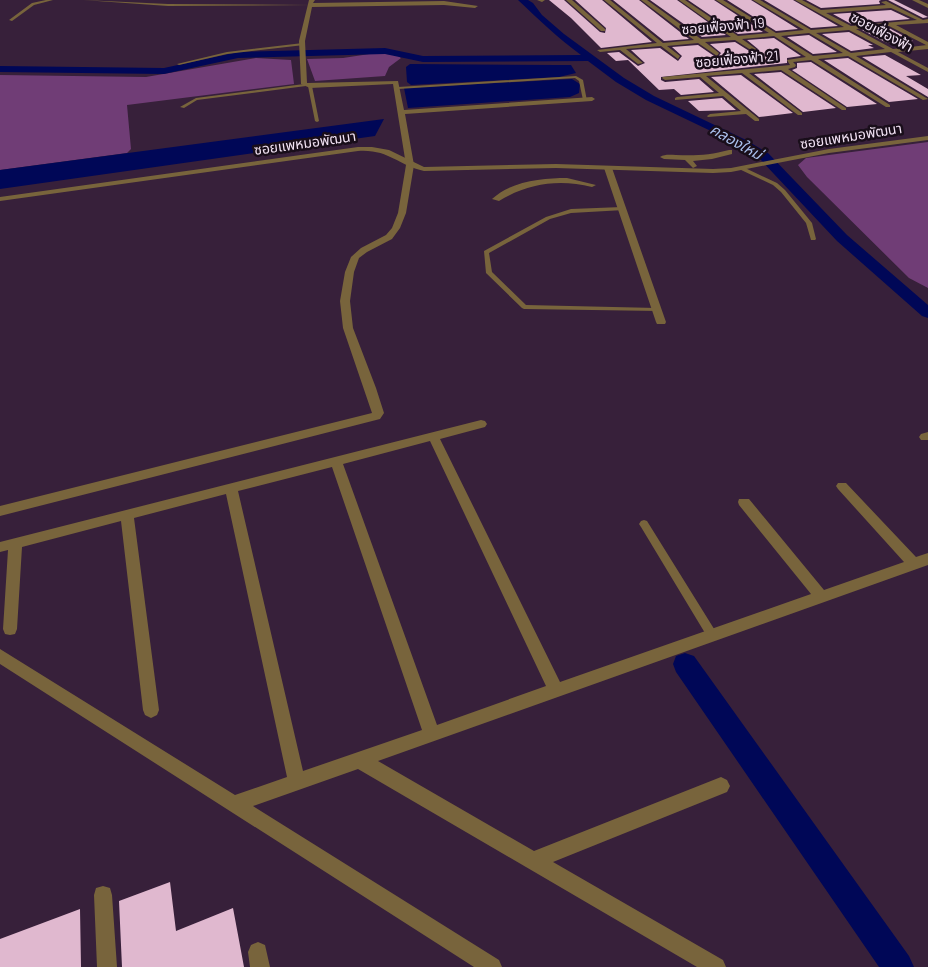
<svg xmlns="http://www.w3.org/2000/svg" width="928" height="967" font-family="Barlow,'Noto Sans Thai',sans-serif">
<rect width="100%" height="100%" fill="#37203a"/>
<path fill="#703d76" d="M376,53L397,55L401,58L389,67L385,76L315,81L307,59L343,58Z
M256,58L291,60L294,84L127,105L131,149L127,153L0,170V75L146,77Z
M928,142V288L909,278L807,177L798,165L806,158Z"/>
<path fill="#000757" d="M410,64L557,65H571L576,73L559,77L411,85L407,82L406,67Z
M572,79L580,84L579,93L570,97L408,108L404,88Z
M384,119L375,136L0,189V170Z"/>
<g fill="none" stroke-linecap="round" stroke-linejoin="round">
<path fill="#000757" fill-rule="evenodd" d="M518,0H528L533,3L542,15L564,34L624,78L654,96L746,140L768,153L847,235L928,305V318L922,316L837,241L760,159L738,144L646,100L616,82L588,61L423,62L385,54L238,58L164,74L0,72V66L164,68L238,52L385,48L423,56L581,55C558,38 538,19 518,0Z
M685,653L694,656L909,956L914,967H879L676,672L673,664L676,656Z"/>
</g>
<path fill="#e0b8cf" d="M549,0H564L600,32L605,33L606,28L575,0H602L652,42L601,48L571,18Z
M613,0H639L689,39L664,41Z
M650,0H677L726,35L702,37Z
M688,0H714L763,32L738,34Z
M727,0H751L798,29L776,31Z
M764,0H793L838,26L811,28Z
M806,0H881L879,1L880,4L821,8Z
M888,0H894L928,17L923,18Z
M891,10L910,19L851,24L833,14Z
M889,28L900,34L913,41L887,43L862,30Z
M849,32L873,45H868L874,48L851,51L822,34Z
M809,35L837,52L813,54L787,37Z
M774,38L801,56L787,58V63L661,77V80L665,82L699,79L714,92L681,95L674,89L659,90L628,60L616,61L607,53L619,52L638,66L645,63L631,50L660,48L678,61L682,56L672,47L698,45L717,58L721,53L710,44L735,42L754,54L758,49L747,40Z
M885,55L921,75L906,76L928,89V97L862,57Z
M848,58L918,99L889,102L824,60Z
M811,62L877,104L847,107L792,70L797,68V63Z
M781,72L836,108L803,112L754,74Z
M741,75L793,113L759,117L711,77Z
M722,98L736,110L699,111L688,101Z
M170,882L176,931L233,908L244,967H122L119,901Z
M80,909L81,967H0V939Z"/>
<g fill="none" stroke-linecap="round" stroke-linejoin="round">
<path fill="#78643c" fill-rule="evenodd" d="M46,0H53L34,5L12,21L9,20L32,3Z
M83,0L168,4L312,5L168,6Z
M303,43L304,45L227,54L179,65L177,64L227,52Z
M576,76L583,80L587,101L583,100L579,81L575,78L398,89L396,88L398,87Z
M304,84L306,86L197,100L184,108L180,107L196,98Z
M310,85L312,86L319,121L317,122L315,121L308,86Z
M739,167H743L777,183L785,190L812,223L816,239L815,240H811L806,223L781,192L773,185L739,169Z
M622,207L625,209L624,210L571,213L550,219L489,253L492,272L526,305L657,308L659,309V311L524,309L522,308L486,273L484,251L546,217L571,209Z
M644,520L647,521L716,632L717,635L716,638L712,640L708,638L641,527L639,524L641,521Z"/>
<path fill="#78643c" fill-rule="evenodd" d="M309,0H315L313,3L444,1L478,6L475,8L444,5L312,7L305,41L307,83L398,81L404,110L592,97L595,99L592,101L405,114L414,165L406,213L400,228L392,239L367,252L359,258L354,272L350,301L353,328L376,388L384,413L380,419L0,516V506L372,413L343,328L340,301L345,272L351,257L361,248L386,235L392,228L398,213L406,165L393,84L310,88L301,84L299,41Z
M537,0H545L542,2Z
M566,0H572L605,29V31H601Z
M604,0H610L663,43L694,40L641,0H647L701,39L731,37L679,0H685L738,36L769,33L716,0H723L776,33L804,30L753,0H760L811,30L844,27L795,0H802L821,10L886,5L881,2L886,1L923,20L928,19V23L896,25L928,42V49L898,52L928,68V72L891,52L856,56L928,99L923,100L848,56L818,59L890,105V107H886L811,60L793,62L796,65L795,67L788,69L846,108V110H842L781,70L749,73L802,113V115H798L742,73L706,76L759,119V121H755L746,114L708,117L707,116L710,114L741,111L723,96L675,100V98L677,97L719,93L700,77L665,80L662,78L663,77L790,65L787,60L806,57L774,36L742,39L756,49L754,52L735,40L705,42L719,53L717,56L698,43L667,46L680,56L678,59L661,46L626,49L643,63L638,64L620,50L600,52L597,50L657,43ZM891,8L917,20L851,26L826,13ZM889,26L926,45H927L893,49L856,29ZM849,30L885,49L851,53L816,33ZM809,33L843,53L813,56L781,36Z
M912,0H919L928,4V8Z
M729,150H732V154L712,159L693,161L697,166L693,168L685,160L664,159L660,157C665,154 670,155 676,155C695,156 710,155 729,150Z
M605,166L612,168L666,322L665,324H657L656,322L604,168Z
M567,178L596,185L592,187C559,179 529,183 499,201L492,199C511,181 543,178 567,178Z
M481,420L485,421L487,424L485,427L440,439L560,682L811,594L739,505L738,502L739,499H749L824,590L904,562L838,489L836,486L838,483H846L916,557L928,553V565L378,761L534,851L721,777L727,780L730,786L727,792L553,862L723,960L726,967H697L358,769L253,806L499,960L502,967H474L0,664V649L235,795L287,777L226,494L134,518L159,710L157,715L151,718L145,715L143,710L121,521L22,547L17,629L15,634L10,635L5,634L3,629L8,550L0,552V542ZM430,441L546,686L437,725L343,464ZM332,467L422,730L303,771L238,491Z
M928,432V440H921L919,437L921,434Z
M103,886L110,888L112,895L117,967H97L94,895L96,888Z
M258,942L265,945L270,967H250L248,952L251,945Z"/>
<path fill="#78643c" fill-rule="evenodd" d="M928,136V140L829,153L731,172L713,173L556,168L424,171C397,165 389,149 358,151L0,201V197L358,147H372L389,150L424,167L556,164L713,169L731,168L829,149Z"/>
</g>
<g text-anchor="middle" stroke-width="5" stroke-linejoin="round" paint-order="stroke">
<g font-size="14" fill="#f1e2f3" stroke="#190e1a">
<text transform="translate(723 26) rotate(-5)" y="5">ซอยเฟื่องฟ้า 19</text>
<text transform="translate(882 32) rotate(28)" y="5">ซอยเฟื่องฟ้า</text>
<text transform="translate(737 59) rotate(-5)" y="5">ซอยเฟื่องฟ้า 21</text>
<text transform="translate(851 136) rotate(-9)" y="5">ซอยแพหมอพัฒนา</text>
<text transform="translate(305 143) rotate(-8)" y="5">ซอยแพหมอพัฒนา</text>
</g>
<g font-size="15" font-style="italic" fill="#a9bfeb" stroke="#190e1a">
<text transform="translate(736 142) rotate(29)" y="5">คลองใหม่</text>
</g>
</g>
</svg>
